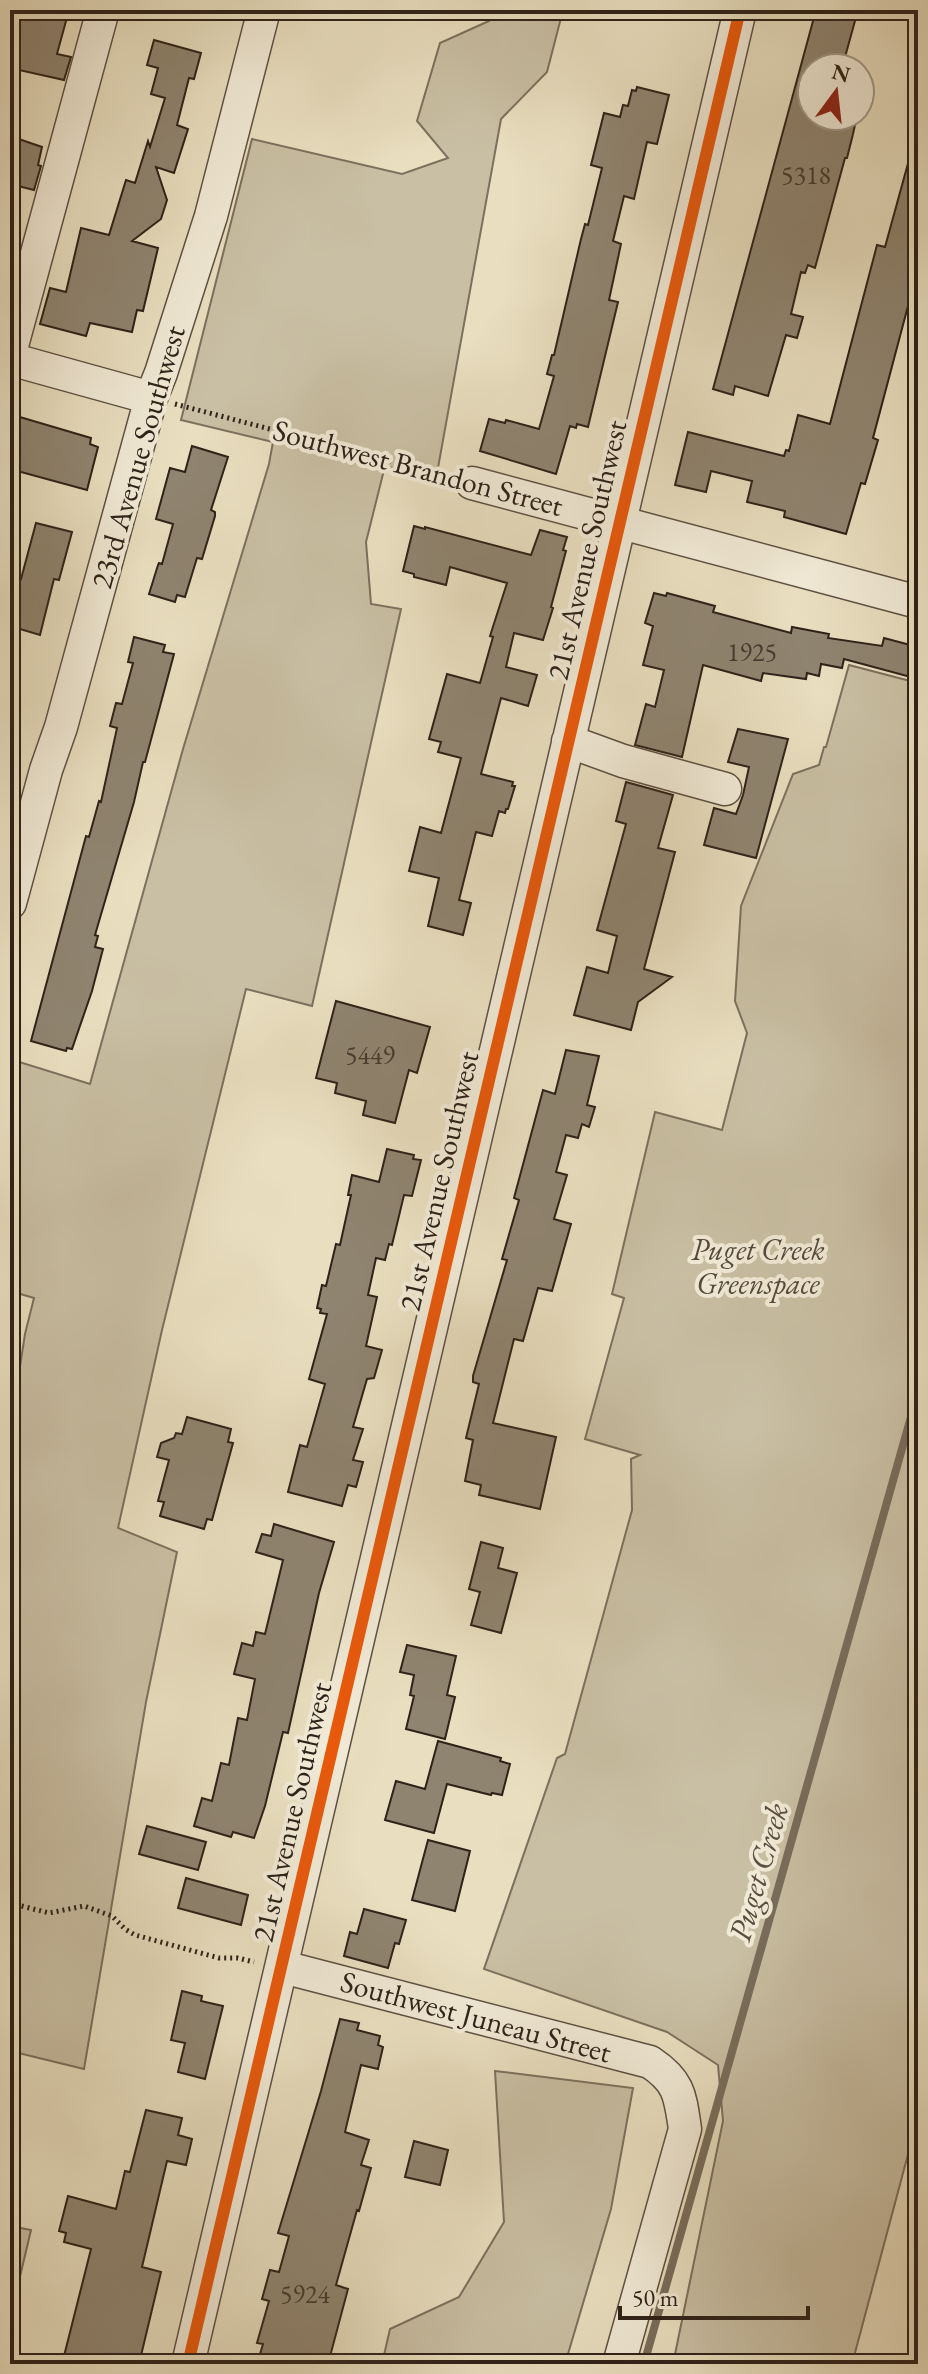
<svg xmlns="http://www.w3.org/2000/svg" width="928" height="2374" font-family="'EB Garamond',serif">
<rect width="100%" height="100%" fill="#e9dfc0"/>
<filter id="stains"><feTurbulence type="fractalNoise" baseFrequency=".0025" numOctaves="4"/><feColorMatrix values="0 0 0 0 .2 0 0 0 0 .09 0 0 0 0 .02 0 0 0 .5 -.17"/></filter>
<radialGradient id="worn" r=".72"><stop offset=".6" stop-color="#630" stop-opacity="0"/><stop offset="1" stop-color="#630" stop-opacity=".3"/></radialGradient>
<path fill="#c9bfa4" stroke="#7c705e" stroke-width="2" d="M491,10H563L547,72L501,119L436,479L385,466L366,542L371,604L401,609L312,1006L246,989L162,1330L118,1528L177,1552L146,1702L84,2069L10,2051V1431L25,1334L34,1298L10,1291V1059L90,1084L183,749L269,464L273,442L181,420L252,139L402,174L448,158L417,121L440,43L489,21Z
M849,665L918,683V2117L852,2364H673L723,2121L718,2065L667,2032L484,1969L557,1758L565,1754L632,1510L631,1459L640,1455L585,1439L624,1298L612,1294L655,1112L722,1130L747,1033L735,1001L741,906L793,774L819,765L824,747H826Z
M495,2071L633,2088L611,2209L565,2364H382L390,2329L459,2297L504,2222Z
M10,2226L31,2230L10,2319Z"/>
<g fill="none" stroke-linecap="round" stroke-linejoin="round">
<path stroke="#786d5b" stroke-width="8" d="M644,2364L918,1392"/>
</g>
<path fill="#8f8470" stroke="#2e2219" stroke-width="2" d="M10,10H69L57,54L71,57L64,80L10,68Z
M816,10H858L842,68H812V116H857L853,134L847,158H845L815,268L808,265L805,273L801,272L791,314L803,317L797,338L786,335L768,396L735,386L733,395L713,389Z
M154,40L201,53L194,79L189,78L177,125L188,129L174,173L156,167L167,200L161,219L132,241L158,248L143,311L137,310L132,332L90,323L86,336L40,324L50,288L66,292L81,228L109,235L126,180L135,183L148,141L150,147L165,98L151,94L158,68L147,65Z
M637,87L669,95L657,144L647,142L634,199L624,196L613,241L621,244L609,300L618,302L588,427L577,424L576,428L570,426L556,474L480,451L489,419L505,423L506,420L539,429L554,376L547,374L552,355H554L581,239L585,224L588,225L602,168L591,165L604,113L620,117L623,105L628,106L632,90L636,91Z
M10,136L42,147L38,165L41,166L34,190L10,184Z
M912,149L918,150V274L910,306H908L873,438L878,440L865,484L861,483L846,534L784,517L785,511L747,502L752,481L711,471L706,492L675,485L688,432L784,456L786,450L789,451L798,415L830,424L877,245L885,247Z
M13,415L91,438L90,444L98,447L87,490L10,469V426Z
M192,446L228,457L211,510L215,512V516L202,559L197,558L185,597L177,595L175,602L149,594L158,565L159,563L162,564L173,524L156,519L170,468L185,472Z
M36,523L72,532L59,580L54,579L40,635L10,626V603L17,577L21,579Z
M414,526L425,529V527L531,555L540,530L567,537L563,550L566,551L551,607L553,608L543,640L514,633L506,667L537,675L528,706L501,698L481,774L513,782L512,786H515L508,809H506L505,813L499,811L492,836L476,832L459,900L471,903L463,935L428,926L439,878L409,871L420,827L441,833L461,758L438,752L441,742L429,739L447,674L480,683L493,637L490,636L507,583L450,567L446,585L414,577V574L403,571Z
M654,593L666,596L667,593L715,606L713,612L791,633L792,627L829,634L828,638L882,646L884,638L918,647V679L844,659L842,668L821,664L819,676L807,673L806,679L763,673L761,681L703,665L682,757L635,745L646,704L655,707L664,670L643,665L653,626L645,623Z
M134,637L165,645L163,652L174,654L145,762H143L134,802L95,935L98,936L95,947L103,949L92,991L72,1049L67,1048L66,1051L31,1041L86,836L89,837L99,801L101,802L117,728L110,726L116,703L122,704L133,663L128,662Z
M738,729L788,739L756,858L704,845L714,808L736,814L743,795L749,767L728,762Z
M626,782L673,795L658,848L675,852L644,969L672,977L638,1002L631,1030L574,1015L587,967L608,973L617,936L597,930L626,824L616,821Z
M336,1001L430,1027L417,1073L409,1070L395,1123L363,1115L366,1101L335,1093L337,1083L316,1078Z
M566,1050L599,1056L587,1105L595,1107L589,1127L582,1124L578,1138L566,1135L556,1172L567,1175L554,1219L571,1224L552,1291L538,1288L523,1341L514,1339L493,1423L556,1437L540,1509L479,1495L481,1485L465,1481L473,1440L466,1438L479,1384L473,1382V1376L507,1260L502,1259L519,1200L514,1198L543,1090L555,1094Z
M387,1149L414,1155L413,1159L421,1160L412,1196L404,1195L392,1245L389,1244L385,1260L376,1258L368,1295L377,1297L366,1346L382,1350L374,1378L367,1379L353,1427L363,1429L353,1460L363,1462L356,1487L348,1485L342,1506L288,1492L300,1445L307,1447L325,1384L309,1379L327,1314L320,1313L321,1309L317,1308L322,1285L326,1286L336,1244L340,1245L351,1195H348L352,1175L379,1182Z
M187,1417L231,1429L228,1442L233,1443L212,1520L207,1519L204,1529L160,1516L164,1502L158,1501L169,1460L157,1457L161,1443L174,1438L176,1433L182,1434Z
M274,1524L334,1542L319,1593L288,1733L283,1732L265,1806L254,1838L233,1832L231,1837L194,1826L202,1798L212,1801L221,1763L229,1765L238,1718L247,1720L255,1679L234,1674L242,1643L253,1646L256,1632L265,1634L283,1560L256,1552L262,1534L271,1536Z
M481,1542L503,1548L498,1568L517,1573L501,1633L471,1625L480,1592L469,1589Z
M407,1645L456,1656L447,1695L455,1697L445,1739L406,1729L414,1696L410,1695L414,1675L400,1672Z
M438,1741L501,1758L500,1761L510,1764L502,1795L492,1793L491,1795L447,1784L434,1833L385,1820L396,1781L425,1789Z
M147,1826L206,1842L198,1870L139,1854Z
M428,1840L470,1851L455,1911L412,1900Z
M186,1878L248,1895L241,1925L178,1908Z
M364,1909L406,1920L399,1944L395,1943L388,1968L344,1956L350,1932L357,1934Z
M182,1991L202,1996L201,2001L223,2006L205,2079L178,2072L185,2043L171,2040Z
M340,2019L359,2023L357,2030L380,2036L378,2045L383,2047L378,2069L361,2065L345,2132L369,2140L361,2165L371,2168L359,2211L357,2210L336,2285L348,2289L328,2364H257L263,2344L257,2343L269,2301L262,2299L270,2270L279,2272L289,2236L278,2233L321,2091Z
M146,2110L182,2118L178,2135L192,2139L186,2165L167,2161L142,2267L161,2272L139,2364H62L91,2249L64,2242L66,2233L59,2231L68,2196L116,2209L125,2171L130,2172Z
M414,2141L448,2150L440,2185L405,2177Z"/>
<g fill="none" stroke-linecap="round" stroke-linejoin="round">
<g stroke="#5d5143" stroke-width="35">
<path id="minor" d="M10,353L103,10
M10,359L151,398
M472,483L918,602
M568,741L623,761L725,789
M10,903L46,770L61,727L151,398L161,373L211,216L264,10
M283,1967L650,2062C680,2082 680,2096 685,2129L619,2364
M188,2364L740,10"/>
</g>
<path stroke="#2e2219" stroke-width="5" stroke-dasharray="2 4" stroke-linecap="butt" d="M175,404L448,476
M10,1903L49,1913L84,1906L112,1916L125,1929L135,1935L219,1958H238L254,1962"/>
<use href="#minor" stroke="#f1ead6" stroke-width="32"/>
<g stroke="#f1ead6" stroke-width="17">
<path id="cycleway" d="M188,2364L740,10"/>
</g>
<use href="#cycleway" stroke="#e8590c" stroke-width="12"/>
</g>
<g text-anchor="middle" stroke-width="8" stroke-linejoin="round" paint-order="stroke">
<g font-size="26" fill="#463a2f">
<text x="806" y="184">5318</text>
<text x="752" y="661">1925</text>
<text x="370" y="1064">5449</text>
<text x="305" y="2303">5924</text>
</g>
<g font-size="30" fill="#2e2219" stroke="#f1ead6">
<text transform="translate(138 457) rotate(-74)" y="10">23rd Avenue Southwest</text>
<text transform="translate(418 468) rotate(15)" y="10">Southwest Brandon Street</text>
<text transform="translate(587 550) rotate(-77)" y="10">21st Avenue Southwest</text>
<text transform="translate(439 1181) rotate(-77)" y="10">21st Avenue Southwest</text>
<text transform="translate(292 1812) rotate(-77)" y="10">21st Avenue Southwest</text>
<text transform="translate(476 2017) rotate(15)" y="10">Southwest Juneau Street</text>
</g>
<g font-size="30" font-style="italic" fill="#55493c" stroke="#f1ead6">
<text x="758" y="1260">Puget Creek<tspan x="758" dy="34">Greenspace</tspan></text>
</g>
<g font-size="32" font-style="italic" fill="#594e40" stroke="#f1ead6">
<text transform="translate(758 1872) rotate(-74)" y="11">Puget Creek</text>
</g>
</g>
<rect width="928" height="2374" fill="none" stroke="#e9dfc0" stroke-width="40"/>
<rect x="12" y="12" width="904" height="2350" fill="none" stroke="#2e2219" stroke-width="4"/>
<rect x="20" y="20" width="888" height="2334" fill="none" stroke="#2e2219" stroke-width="2"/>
<g transform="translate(836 92) rotate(15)"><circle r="38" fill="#f1ead6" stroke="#a39a8a" stroke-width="2"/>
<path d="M0-6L14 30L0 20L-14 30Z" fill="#8f2418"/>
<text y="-12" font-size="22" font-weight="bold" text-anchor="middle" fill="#2e2219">N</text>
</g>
<path d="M620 2306v12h188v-12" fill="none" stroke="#2e2219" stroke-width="4"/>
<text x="632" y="2306" font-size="24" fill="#2e2219" stroke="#f1ead6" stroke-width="6" paint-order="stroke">50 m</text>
<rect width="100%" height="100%" filter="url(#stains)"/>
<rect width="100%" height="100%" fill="url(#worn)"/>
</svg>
